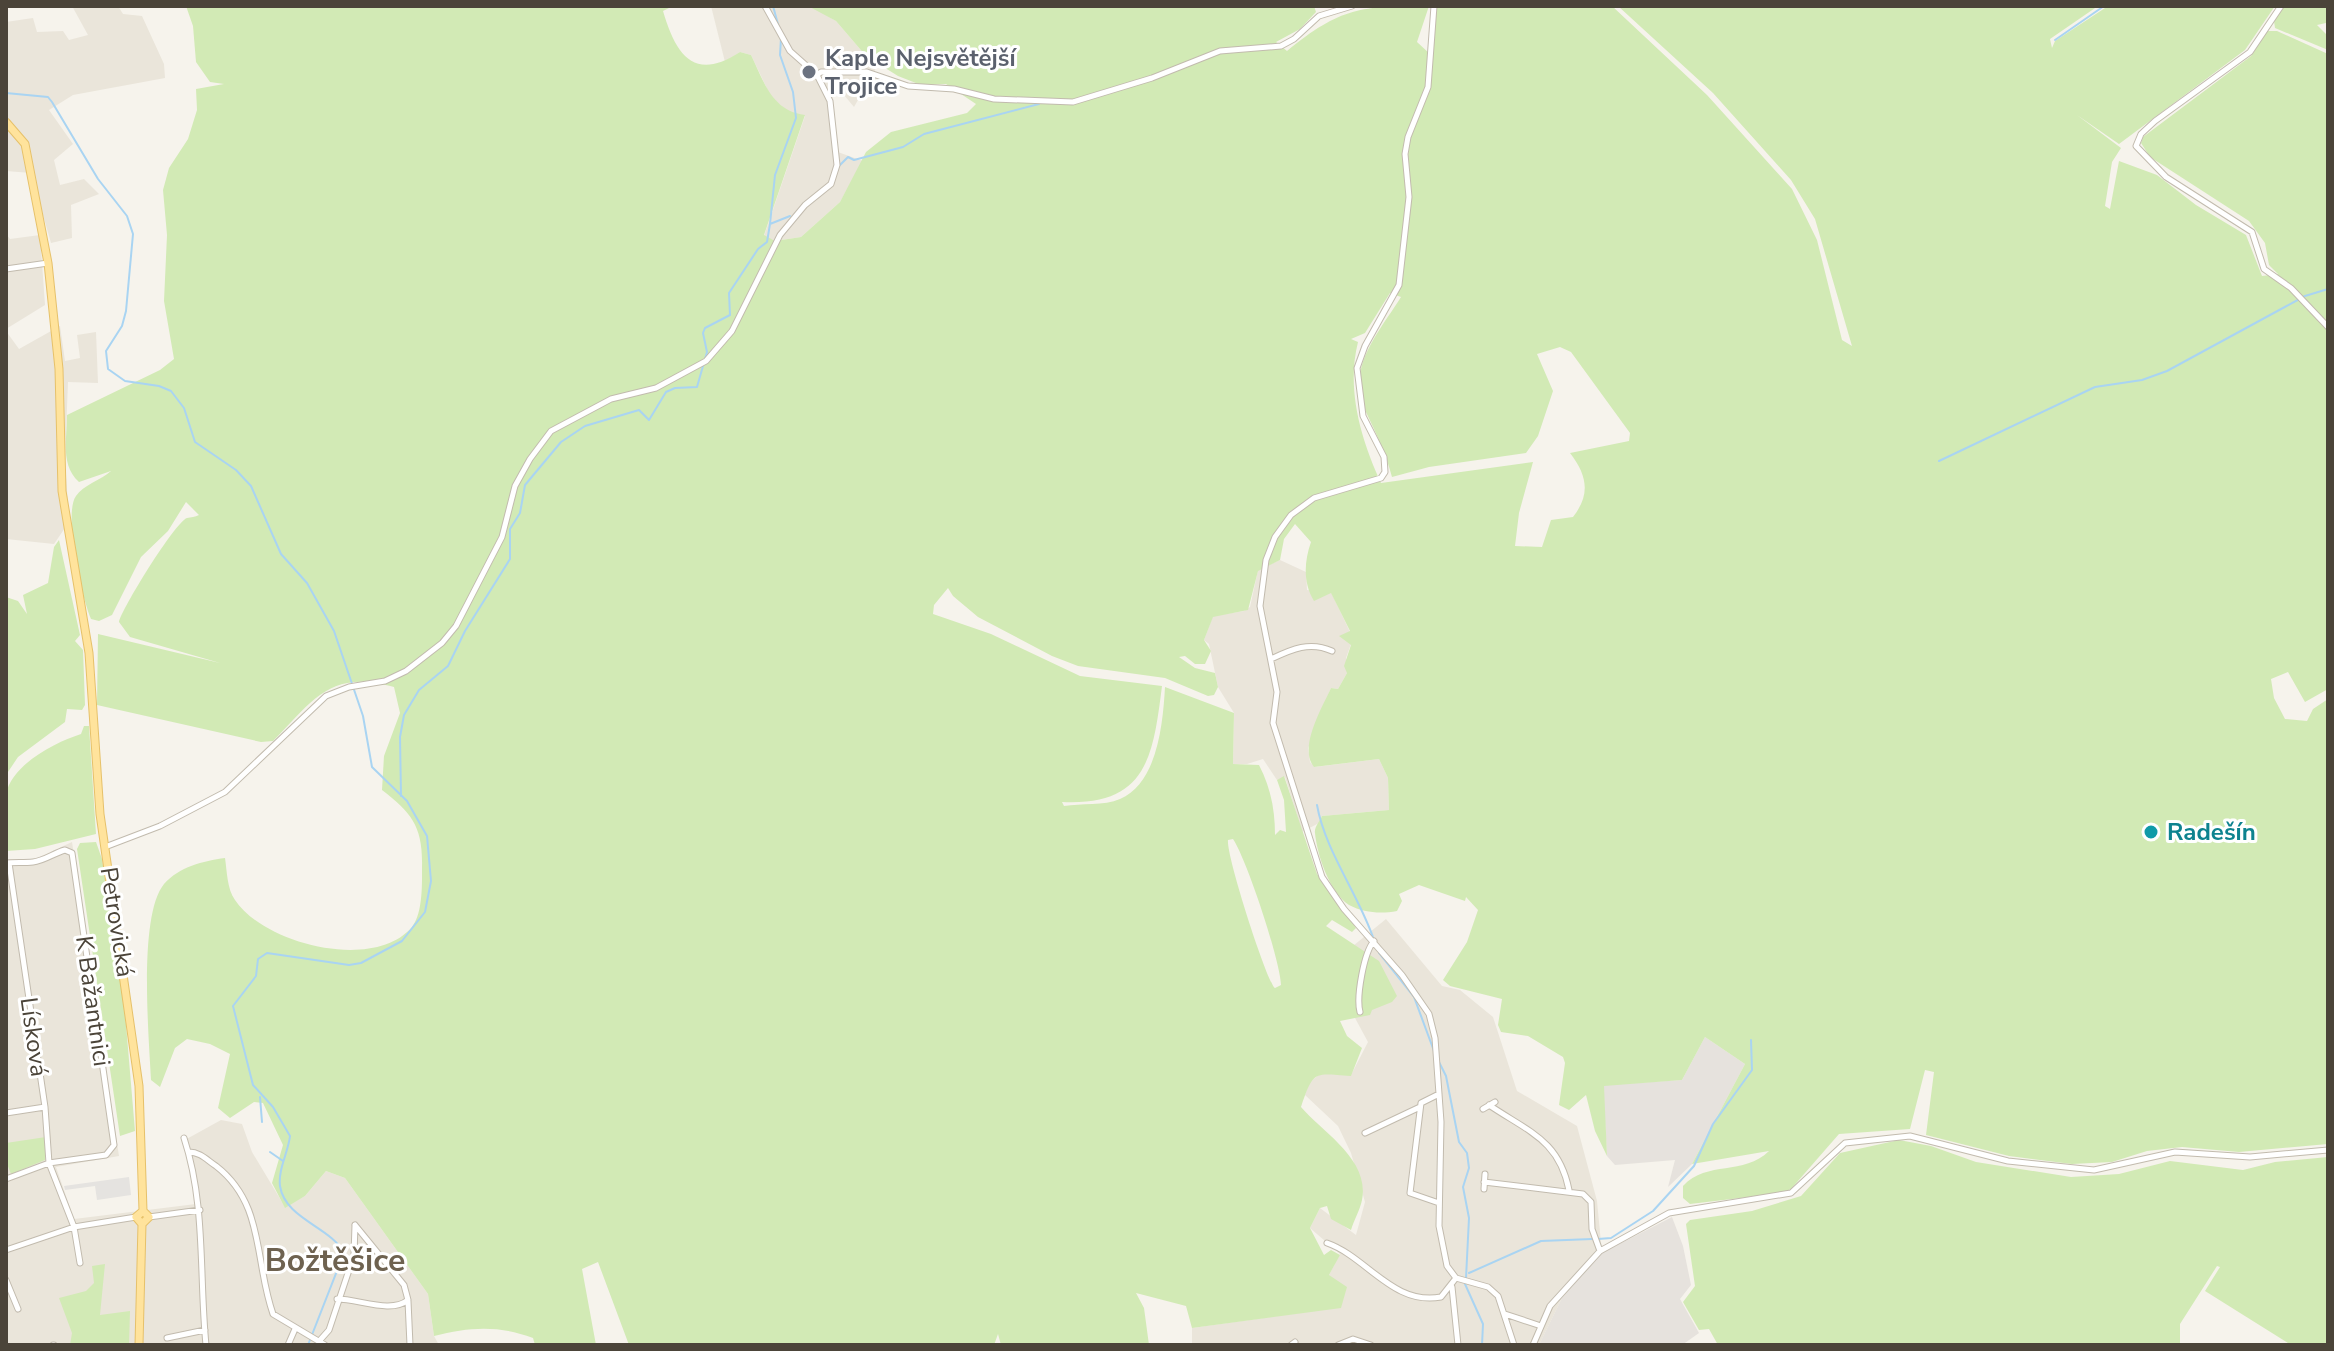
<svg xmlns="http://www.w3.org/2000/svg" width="2334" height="1351" font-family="'Nunito Sans',sans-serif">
<rect width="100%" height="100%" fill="#f6f3ec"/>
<path fill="#eae5da" d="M72,6H118L123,14L142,16L164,64L165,78L73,95L49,110L73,144L54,160L60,185L84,179L99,194L71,205L72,238L51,243L31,173L6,171V22L33,18L37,32L63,31L69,40L88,35Z
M711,6H811L836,21L866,56L879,63L854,107L839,89L830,101L835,151L863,161L840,202L801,237L775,241L764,236L805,116L790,113L771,97L751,55L740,52L725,62Z
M6,234L10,239L40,235L45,305L6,329Z
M60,326L65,361L80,358L77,335L96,332L98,383L68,382L65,459L69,522L54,544L6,539V331L19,349Z
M1280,560L1306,572L1307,590L1331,592L1350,632L1340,636L1351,644L1346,658L1347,673L1338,689L1331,688L1320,714L1308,748L1310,762L1315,767L1379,759L1388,778L1389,810L1322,816L1319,823L1302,832L1285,777L1277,780L1263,759L1247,764H1233L1234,713L1218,687L1209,644L1204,640L1213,616L1244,611L1250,607L1258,570Z
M72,842L119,1156L56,1167L74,1219L196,1204L195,1185L183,1141L221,1120L242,1124L252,1152L285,1207L305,1196L326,1171L345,1178L428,1294L434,1336L439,1345H6V859H35Z
M1386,919L1442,986L1460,990L1493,1017L1517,1091L1577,1126L1597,1201L1602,1253L1562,1298L1539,1345H1192V1328L1341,1307L1329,1275L1340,1254L1310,1228L1320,1208L1356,1235L1365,1202L1351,1153L1338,1126L1305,1095L1309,1083L1322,1072L1351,1075L1368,1042L1355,1018L1348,950Z"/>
<path fill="#e6e2dd" d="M1705,1037L1745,1064L1692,1164L1668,1187L1675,1160L1615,1165L1607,1156L1603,1085L1682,1080Z
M1672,1217L1683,1246L1691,1285L1680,1299L1699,1333L1682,1345H1539L1562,1298L1602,1253Z"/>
<path fill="#d2eab5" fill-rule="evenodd" d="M186,6H673L663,11C676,55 694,82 740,52L751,55C764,82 772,111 805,115L764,235L775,241L801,237L840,202L866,152L891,132L967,113L976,104L946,84L921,85L898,76L866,56L836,21L808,6H1314L1316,12L1300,29L1276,42L1287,51C1341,7 1361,6 1429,6L1417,42L1430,54L1429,34L1437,6H1612L1707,95L1792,189L1817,240L1842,340L1852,346L1815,219L1791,180L1713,93L1618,6H2098L2050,39L2052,48L2055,41L2108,6H2275L2245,50L2119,144L2077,115L2121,148L2112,162L2105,206L2110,209L2119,161L2157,175L2196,205L2246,235L2262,276L2278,274L2269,265L2265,243L2249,221L2150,157L2141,143L2143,137L2251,56L2267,31H2277L2328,54V689L2305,702L2288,672L2271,679L2274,698L2285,719L2307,721L2313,709L2328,699V1144L2239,1152L2182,1147L2147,1151L2112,1162L2072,1164L2009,1156L1926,1135L1934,1072L1925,1070L1910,1129L1839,1134L1791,1189L1782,1193L1690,1204L1683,1198V1186C1707,1160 1744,1176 1769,1151L1692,1164L1745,1064L1705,1037L1682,1080L1604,1086L1607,1156L1595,1131L1586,1095L1569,1110L1559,1105L1565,1063L1563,1057L1528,1036L1501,1032L1498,1025L1502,999L1450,986L1443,980L1467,942L1478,910L1466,897L1465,901L1419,885L1399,894L1402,901L1397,911C1381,914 1364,913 1349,905C1329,892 1317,854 1315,833C1314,827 1320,821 1322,816L1389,810L1388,778L1379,759L1314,767C1298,748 1322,708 1331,688L1338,689L1347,673L1344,666L1351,645L1339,636L1350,631L1331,593L1314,601C1303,583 1304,562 1311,542L1295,524L1284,539L1280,560L1258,571L1248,610L1213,617L1204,640L1211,651L1205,664H1195L1185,656L1179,657L1195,668L1215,673L1218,687L1214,695L1208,696L1165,678L1078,666L1052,656L978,617L953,596L948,588L934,605L933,614L991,634L1080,676L1162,686C1153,757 1147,806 1062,802L1064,806C1081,803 1104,806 1120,799C1158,783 1163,722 1165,687L1234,713L1233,764L1259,765C1271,788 1275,811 1275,835L1280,830L1286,832L1284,800L1277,780L1284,776L1317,874L1356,928L1352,932L1332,920L1326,926L1379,961L1397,996L1392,1002L1372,1010L1370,1015L1340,1021L1347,1036L1362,1048L1351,1076C1314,1074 1314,1069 1301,1107C1322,1132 1370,1159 1362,1200C1360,1210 1354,1220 1351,1230L1331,1219L1327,1206L1320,1208L1310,1228L1324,1255L1331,1250L1340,1255L1329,1275L1347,1287L1341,1308L1192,1328L1186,1306L1136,1293L1144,1308L1149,1345H1001L998,1334L994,1345H629L598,1262L582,1269L596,1345H535L533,1338C499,1325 469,1327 434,1336L428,1294L345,1178L326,1171L305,1196L285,1208L272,1183L283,1145L263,1103L254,1102L230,1118L218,1108L230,1054L210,1044L187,1039L175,1048L160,1087L151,1080C149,1037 138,916 164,884C179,867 203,861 225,858C227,871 227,889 235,900C264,944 374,972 412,927C423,913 422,884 422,867C423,827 412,813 382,790L384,756L400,713L394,687C331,669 314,699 273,741L261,742L97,705L98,634L220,663L130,637L119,622C121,610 175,522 187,518C191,517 195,517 199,515L186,502L168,531L141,557L112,615L99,621L91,619C82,598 63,514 76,496C83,485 101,480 111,471L79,482C60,464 67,440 67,415L160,370L174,359L164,301L167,235L163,190L169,168L188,139L197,110L196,89L224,84L210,82L196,62L193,26ZM1390,293L1401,297C1380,331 1344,369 1366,412C1376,433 1386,454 1392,477L1429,467L1526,453L1538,436L1553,391L1537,354L1560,347L1571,352L1630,433L1629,441L1570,453C1587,475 1591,494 1573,517L1551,520L1542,547L1515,546L1519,513L1533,462L1381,483C1361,439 1346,390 1358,342L1351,339L1365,333ZM1233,839C1247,860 1280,960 1281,985L1275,988C1268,985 1226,856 1228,840Z
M2283,6H2328V29L2326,23L2317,25L2328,36V50L2275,28L2274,21Z
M59,540L80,635L75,641L83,650L85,705L82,710L67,709L65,722L18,757L6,775V597L18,601L27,614L23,595L48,583L54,547Z
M84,726H89L96,834L35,849L6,851C6,833 2,811 6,794C12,764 56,742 81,734Z
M96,842L102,859L125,1013L135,1131L120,1136L77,849L80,843Z
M46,1137L45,1160L11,1174L6,1161V1143Z
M1899,1140L1931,1146L1976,1162L2071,1177L2119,1174L2170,1161L2243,1170L2275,1162L2328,1157V1345H2291L2205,1291L2220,1267L2217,1266L2180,1324V1345H1718L1709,1329L1699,1330L1683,1302L1695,1286L1686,1224L1690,1220L1752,1211L1801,1196L1840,1153Z
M105,1264L100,1315L130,1311L129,1345H70L72,1333L59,1298L86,1291L94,1283L92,1266Z"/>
<path fill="#e5e3e0" d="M129,1177L131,1195L97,1200L95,1186L65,1190L64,1186Z"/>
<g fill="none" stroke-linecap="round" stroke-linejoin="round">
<path stroke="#a9d4f2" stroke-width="2" d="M773,6L779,28
M2055,40L2104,6
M6,93L48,97L52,102L98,179L127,216L133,234L126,311L122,326L106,351L108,369L125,381L159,386L171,391L184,408L195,442L236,470L251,486L281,554L307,583L334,631L363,716L372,767L407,801L427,836L431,881L425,912L402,941L361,963L349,965L267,953L258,959L256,976L233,1006L253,1085L273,1107L290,1136C288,1153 278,1169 280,1186C285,1219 331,1227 344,1253L308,1345
M839,166L848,157L854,160L903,147L924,134L1039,104
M770,224L775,175L796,118L793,92L780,55L781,38
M1939,461L2095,387L2142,380L2167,371L2305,296L2328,289
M401,796L400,737L404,715L419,690L448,666L465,631L510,559V529L520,513L525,485L561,442L585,426L639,410L649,420L666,392L675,388L697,387L707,352L703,333L705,328L730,315L729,293L758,249L767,242L770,224L790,216
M1317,805C1325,851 1359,895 1374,940
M1379,953L1414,997L1434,1051
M1438,1060L1446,1076L1459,1142L1467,1153L1469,1168L1463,1187L1469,1218L1466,1278
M260,1097L262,1122
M270,1152L283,1161
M1598,1239L1611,1238L1653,1211L1694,1166L1713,1124L1752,1070L1751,1040
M1469,1273L1541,1241L1592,1239
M1465,1284L1483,1324L1482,1345"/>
<g stroke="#c2bbae" stroke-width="7">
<path id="minor" d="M1434,6L1428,87L1408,137L1405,154L1409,197L1399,285L1365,346L1357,368L1363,416L1384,457L1385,472L1381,478L1314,498L1291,515L1275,537L1266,560L1260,606L1277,692L1273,723L1322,877L1344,909L1402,975L1429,1014L1435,1038L1441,1122L1439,1226L1447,1266L1456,1278L1488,1287L1498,1296L1514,1345
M2281,6L2250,52L2155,121L2141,134L2136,146L2166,177L2252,232L2264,269L2291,288L2328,327
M817,75L821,72H867L908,86L954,89L994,99L1073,102L1152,78L1220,51L1281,46L1294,39L1319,16L1352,6
M6,269L48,263
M1271,659C1292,649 1310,641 1332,651
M105,847L160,826L225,792L326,696L349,687L385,681L406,671L442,643L456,626L502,537L515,486L530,459L551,431L611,399L656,388L706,361L732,331L780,235L805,205L831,184L837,165L830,101L817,75L790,51L765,6
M6,863C15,862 24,863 33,862C44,861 54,853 65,850L72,853L114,1145L106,1155L49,1163L45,1107L9,863
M1360,1012C1356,997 1364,952 1374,941
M1439,1094L1421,1103L1410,1193L1439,1203
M1489,1105C1529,1132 1559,1140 1569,1190
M1483,1109L1495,1102
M6,1113L45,1107
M1365,1133L1420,1107
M184,1138C206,1205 199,1275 206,1345
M189,1152C200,1152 207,1160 216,1166C265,1204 254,1260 273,1314L325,1345
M6,1179L49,1163L74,1227L80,1263
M1484,1182L1583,1194L1591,1202L1592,1229L1600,1251
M1484,1189L1485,1174
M149,1217L200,1210
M1327,1243C1367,1257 1393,1306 1441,1297L1456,1278
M6,1250L74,1227L136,1217
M6,1280L18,1309
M1452,1287L1458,1345
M337,1299C359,1299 391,1314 408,1300L404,1285L355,1225
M408,1301L410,1345
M1505,1314L1538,1325
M167,1338L205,1330
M321,1339L329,1330L354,1255L355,1225
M53,1345H54
M288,1345L295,1329
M1291,1345L1295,1342
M1338,1345L1353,1339L1371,1345
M1533,1345L1550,1306L1600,1251L1669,1213L1791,1193L1845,1143L1910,1136L2008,1161L2094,1170L2175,1152L2250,1157L2328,1150"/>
</g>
<g stroke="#e6c16a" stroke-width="9">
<path id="major" d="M6,122L25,144L48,263L59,369L62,491L89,653L100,814L139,1086L143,1211L149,1217L142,1224
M142,1224L136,1217L143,1211
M139,1345L142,1224"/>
</g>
<use href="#minor" stroke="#fff" stroke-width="5"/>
<use href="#major" stroke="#ffe39c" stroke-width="7"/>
</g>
<circle fill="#6b7280" stroke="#fff" stroke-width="3" cx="809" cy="72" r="8"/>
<circle fill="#0f9aa8" stroke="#fff" stroke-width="3" cx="2151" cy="832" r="8"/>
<g text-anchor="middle" stroke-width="6" stroke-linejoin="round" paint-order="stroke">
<g font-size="24" font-weight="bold" fill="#5b616d" stroke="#fff" text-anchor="start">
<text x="825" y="66">Kaple Nejsvětější<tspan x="825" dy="28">Trojice</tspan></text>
</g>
<g font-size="24" font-weight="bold" fill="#0d838f" stroke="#fff" text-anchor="start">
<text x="2167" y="840">Radešín</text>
</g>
<g font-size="24" fill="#4b4439" stroke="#fff">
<text transform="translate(117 922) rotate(81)" y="8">Petrovická</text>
<text transform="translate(93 1001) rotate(82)" y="8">K Bažantnici</text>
<text transform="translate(34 1037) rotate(82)" y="8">Lísková</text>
</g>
<g font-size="32" font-weight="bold" fill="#6e6250" stroke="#fff">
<text x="335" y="1271">Božtěšice</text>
</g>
</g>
<rect width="2334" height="1351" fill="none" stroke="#4b4439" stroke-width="16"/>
</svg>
